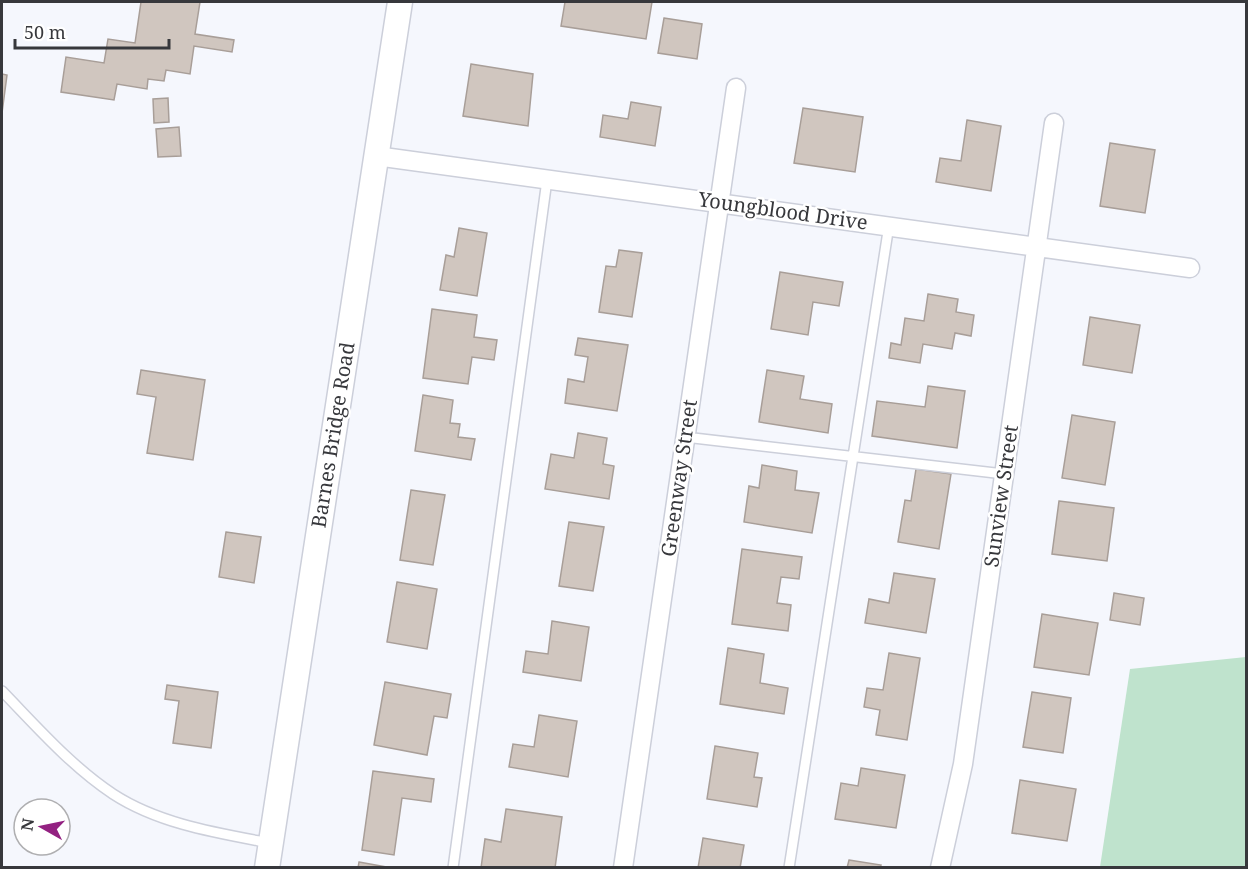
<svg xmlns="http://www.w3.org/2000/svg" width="1248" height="869" font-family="'Noto Serif',serif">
<rect width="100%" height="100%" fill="#f5f7fd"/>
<path fill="#bfe3cd" d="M1246,657V867H1100L1130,669Z"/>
<path fill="#d0c6bf" stroke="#a89e98" stroke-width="1.5" d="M141,2H200L195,34L234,40L232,52L194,46L190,74L166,70L164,81L148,79L147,89L117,84L114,100L61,92L66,57L104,63L108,39L135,43Z
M565,2H652L646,39L561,26Z
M664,18L702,24L697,59L658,53Z
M471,64L533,74L528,126L463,116Z
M2,74L7,75L2,113Z
M168,98L169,122L154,123L153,99Z
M631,102L661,107L655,146L600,137L603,115L628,119Z
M803,108L863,117L855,172L794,163Z
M967,120L1001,126L991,191L936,182L940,158L961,161Z
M179,127L181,156L158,157L156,129Z
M1110,143L1155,150L1145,213L1100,206Z
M459,228L487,233L477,296L440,290L446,255L454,257Z
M619,250L642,253L632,317L599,312L606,266L616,267Z
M780,272L843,282L839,306L813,302L808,335L771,329Z
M928,294L958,299L956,312L974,315L971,336L955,333L952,349L923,344L920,363L889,358L891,343L901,345L905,318L924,321Z
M432,309L477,315L474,337L497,340L494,360L472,357L468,384L423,378Z
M1090,317L1140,325L1132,373L1083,365Z
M578,338L628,345L617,411L565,403L568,379L584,382L588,357L575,355Z
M141,370L205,380L193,460L147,453L156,397L137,394Z
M767,370L804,376L800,399L832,404L828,433L759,422Z
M928,386L965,391L957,448L872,436L877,401L925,407Z
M423,395L453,400L450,423L460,424L458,437L475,439L471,460L415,451Z
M1072,415L1115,422L1105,485L1062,478Z
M578,433L607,438L603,464L614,466L609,499L545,489L551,454L574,458Z
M762,465L797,471L795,490L819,493L812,533L744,522L749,486L759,488Z
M916,469L951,474L939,549L898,542L905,500L911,501Z
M411,490L445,495L433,565L400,560Z
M1059,501L1114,508L1107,561L1052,554Z
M569,522L604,527L593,591L559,586Z
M226,532L261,537L254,583L219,577Z
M742,549L802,557L799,579L781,577L777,603L791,605L788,631L732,624Z
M894,573L935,579L926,633L865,623L869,599L889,603Z
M397,582L437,589L427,649L387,642Z
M1114,593L1144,598L1140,625L1110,620Z
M1042,614L1098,623L1089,675L1034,667Z
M552,621L589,627L581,681L523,672L526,651L548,654Z
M728,648L764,654L760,683L788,688L784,714L720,704Z
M889,653L920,658L907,740L876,735L880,710L864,707L867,688L883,690Z
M385,682L451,694L447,718L434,716L427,755L374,745Z
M167,685L218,692L211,748L173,743L179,701L165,699Z
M1032,692L1071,698L1063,753L1023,747Z
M539,715L577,721L568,777L509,767L513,744L534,747Z
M715,746L758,753L754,777L762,778L757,807L707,799Z
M861,768L905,775L896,828L835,819L841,783L858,786Z
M373,771L434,779L431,802L402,798L394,855L362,850Z
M1020,780L1076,789L1067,841L1012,833Z
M506,809L562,817L555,868H481L485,839L501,842Z
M703,838L744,845L740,868H698Z
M849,860L881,865L880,868H847Z
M359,862L392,868H358Z"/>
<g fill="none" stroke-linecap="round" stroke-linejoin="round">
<g stroke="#cccfda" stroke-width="12">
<path id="lane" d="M685,437L1004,474
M2,691C37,727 71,766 113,794C159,824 217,833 270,843
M453,868L547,180
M789,868L889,225"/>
</g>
<g stroke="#cccfda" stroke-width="21">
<path id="street" d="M376,156L1190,268
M623,868L736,88
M940,868L963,764L1054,123"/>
</g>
<g stroke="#cccfda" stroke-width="27">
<path id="secondary" d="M267,868L400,2"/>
</g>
<use href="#lane" stroke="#fff" stroke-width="9"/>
<use href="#street" stroke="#fff" stroke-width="18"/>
<use href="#secondary" stroke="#fff" stroke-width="24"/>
</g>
<g text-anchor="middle" stroke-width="5" stroke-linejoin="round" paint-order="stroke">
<g font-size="20" fill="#37383c" stroke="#fff">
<text transform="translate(783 211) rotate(8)" y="7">Youngblood Drive</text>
<text transform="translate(333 435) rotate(-81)" y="7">Barnes Bridge Road</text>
<text transform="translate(679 478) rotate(-82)" y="7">Greenway Street</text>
<text transform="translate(1001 496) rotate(-82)" y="7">Sunview Street</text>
</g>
</g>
<rect width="1248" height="869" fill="none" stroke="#37383c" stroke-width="6"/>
<g transform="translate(42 827) rotate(279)"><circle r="28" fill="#ffffff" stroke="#afafb1" stroke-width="1.5"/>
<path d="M0-4.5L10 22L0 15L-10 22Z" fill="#932181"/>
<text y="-9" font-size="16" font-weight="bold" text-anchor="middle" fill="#37383c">N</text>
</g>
<path d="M15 39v9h154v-9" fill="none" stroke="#37383c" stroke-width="3"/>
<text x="24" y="39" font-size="18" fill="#37383c" stroke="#ffffff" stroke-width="4.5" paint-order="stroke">50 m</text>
</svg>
